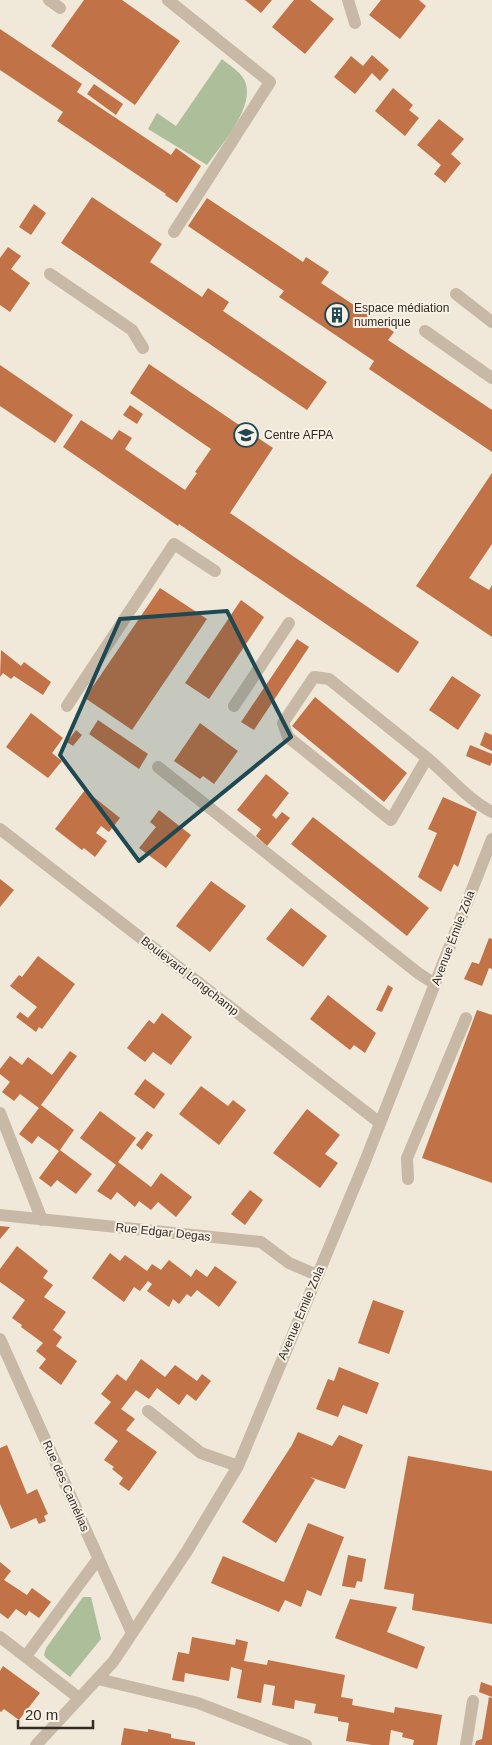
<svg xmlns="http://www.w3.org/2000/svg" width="492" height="1745" font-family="Helvetica,sans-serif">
<rect width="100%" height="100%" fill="#f0e8d9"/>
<path fill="#adbe9a" d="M222,59C230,66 243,73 246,84C253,110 221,145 207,165L148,129L157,113L176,126Z
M83,1597H91L101,1639L70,1677L46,1658L44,1655L46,1648Z"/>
<path fill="#c17246" d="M84,0H122L180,41L135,105L51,46Z
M245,0H272L261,13Z
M294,0H310L334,19L305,54L272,27Z
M381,0H419L426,6L400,39L369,15Z
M0,29L82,84L77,92L171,155L176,148L201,166L177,203L165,195L166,194L57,121L63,112L0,70Z
M372,55L389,70L380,81L372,73L355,94L334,77L351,56L363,66Z
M94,84L123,104L116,115L87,94Z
M393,88L413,105L409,110L419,118L405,136L375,111Z
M439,119L464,139L451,154L461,163L445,183L434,174L441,165L417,145Z
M92,197L162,244L150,262L202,297L208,288L229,302L223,311L327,382L307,410L61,243Z
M207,198L303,262L306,257L329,272L321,283L394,332L388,340L492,410V452L369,369L374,361L279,297L284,291L188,226Z
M34,204L46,213L31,235L19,227Z
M8,247L21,256L11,269L30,283L10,312L0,305V258Z
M149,364L273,448L230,513L419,642L398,673L179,524L178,526L63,447L81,420L112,440L119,430L132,438L125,449L185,490L197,473L195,472L211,449L130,393Z
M0,365L73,415L55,443L0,406Z
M130,405L143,414L137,424L123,415Z
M492,473V544L469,578L489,590L492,585V637L416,586Z
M160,588L207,619L132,730L85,698Z
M241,600L264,617L209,699L185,683Z
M297,639L309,647L254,730L241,722Z
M1,650L21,666L24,662L51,682L43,695L14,676L11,679L3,673L0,677Z
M452,676L481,695L458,730L429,710Z
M315,697L407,773L384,802L292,726Z
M31,713L63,738L52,753L62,761L48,778L6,747Z
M98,720L148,754L139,769L89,734Z
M200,723L238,751L214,784L203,776L200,779L174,761Z
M76,730L82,735L73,746L67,742Z
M485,732L492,735V751L480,745Z
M470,745L492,754V762L490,766L466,756Z
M266,774L289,793L272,815L276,819L282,812L290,818L267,846L256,836L261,829L237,810Z
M85,790L120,818L109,832L101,826L96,833L107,841L95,857L84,848L82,850L55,829Z
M443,797L477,812L458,867L454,864L441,892L418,877L437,833L428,829Z
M159,810L191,835L166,868L139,848L156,827L150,822Z
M313,817L429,908L407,936L291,844Z
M0,879L14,890L0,907Z
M211,881L246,906L210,952L176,926Z
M291,908L327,936L303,967L266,939Z
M489,938L492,939V969L489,968L482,986L464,979L472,962L479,964Z
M38,956L75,984L42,1029L39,1027L36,1032L16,1017L20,1012L28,1018L37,1007L10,986L19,975L22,977Z
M388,985L393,988L382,1012L376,1010Z
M328,995L376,1033L365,1053L354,1045L350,1050L310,1019Z
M477,1010L492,1015V1183L422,1158Z
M162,1013L192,1037L171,1065L153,1052L145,1062L127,1048L149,1020L154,1024Z
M70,1051L77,1056L41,1105L74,1130L60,1150L92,1174L76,1194L57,1180L51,1187L39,1178L59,1151L38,1136L32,1144L19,1134L39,1108L20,1094L14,1101L2,1092L10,1082L0,1074V1069L10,1056L22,1065L28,1057L52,1075Z
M145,1079L165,1094L154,1109L134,1094Z
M201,1086L228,1106L233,1100L246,1110L219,1145L179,1114Z
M307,1109L340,1135L325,1154L338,1163L320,1188L273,1153Z
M100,1111L136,1138L118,1162L151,1187L161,1173L192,1197L176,1217L158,1202L151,1210L139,1201L135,1207L117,1192L111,1200L97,1191L116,1165L80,1138Z
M147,1131L153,1135L142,1150L136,1145Z
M250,1190L263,1200L245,1225L231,1214Z
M0,1226L10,1227L0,1239Z
M17,1246L48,1271L43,1278L53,1285L44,1297L66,1312L53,1330L62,1337L56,1346L77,1361L61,1385L39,1368L46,1359L36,1351L43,1343L21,1327L22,1325L12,1318L25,1300L0,1282V1269Z
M110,1253L120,1261L125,1255L147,1271L152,1264L161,1270L169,1260L191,1277L196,1269L207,1277L215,1266L237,1282L219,1307L197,1290L191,1297L187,1294L179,1304L173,1299L169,1307L147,1291L152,1284L148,1281L140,1291L134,1287L124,1302L92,1278Z
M373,1300L404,1311L389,1354L358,1343Z
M141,1359L165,1377L175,1365L197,1381L202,1374L211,1381L196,1401L187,1394L179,1405L157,1388L149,1399L136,1390L121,1409L135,1419L126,1430L157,1452L129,1491L119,1484L123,1478L112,1469L114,1467L104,1460L118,1441L94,1423L111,1402L101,1394L117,1374L126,1381Z
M339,1367L379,1383L367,1414L343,1405L338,1417L316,1409L328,1379L334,1381Z
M298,1432L332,1446L339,1435L363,1445L362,1447L345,1489L310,1477L315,1480L276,1543L242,1522L292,1445Z
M7,1445L27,1494L37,1489L48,1514L44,1516L46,1521L39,1524L36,1518L11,1529L0,1504V1448Z
M408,1456L492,1471V1624L412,1610L414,1594L384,1589Z
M308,1523L344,1537L321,1596L307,1590L301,1607L285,1600L279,1612L211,1583L223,1556L284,1582Z
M348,1555L366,1559L362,1582L357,1581L355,1588L342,1586Z
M0,1562L11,1571L4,1580L27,1595L32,1588L51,1602L39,1618L29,1611L26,1616L16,1609L8,1619L0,1613Z
M350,1599L397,1607L387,1632L425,1647L417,1669L335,1638Z
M192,1637L235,1645L236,1639L248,1642L244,1661L267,1665L268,1660L345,1675L341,1697L353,1699L352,1705L394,1713L395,1707L442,1715L437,1745H413L414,1740L402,1737L403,1733L391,1730L389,1745H372L346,1741L349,1723L338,1721V1717L314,1713L316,1704L295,1700L294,1709L272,1705L275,1686L264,1684L261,1703L237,1698L242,1670L231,1667L229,1681L185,1673L184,1682L172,1680L178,1652L189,1654Z
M3,1666L40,1693L19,1720L4,1709L1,1712L0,1711V1671Z
M481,1682L492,1686V1697L479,1692Z
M489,1697L492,1698V1745H475L476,1741L482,1739Z
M124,1728L148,1732V1729L171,1734V1738L195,1742V1745H121Z"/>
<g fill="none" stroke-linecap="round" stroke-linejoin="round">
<path stroke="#c7b9a5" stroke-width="12" d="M49,0L60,8
M168,0L270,82L174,232
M348,0L355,23
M50,274L132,330L143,348
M456,294L492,322
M425,331L492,378
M67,706L174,544L215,571
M234,706L289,623
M427,758L391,820L288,737L283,723L314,677L329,679L427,758C449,776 467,799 492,812
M158,767L418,973L435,984
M0,829L380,1123
M0,1113L42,1220
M408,1179L407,1158L466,1018
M0,1215L261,1242L289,1263L317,1275
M0,1339L132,1633
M148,1411L201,1453L238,1466
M0,1637L79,1698
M26,1656L98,1559
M98,1679L198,1703L306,1745
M36,1745L113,1662L187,1551L238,1466L364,1164L492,839
M466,1745L473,1701"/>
</g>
<path fill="#1e4953" fill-opacity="0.2" stroke="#1e4953" stroke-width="4" stroke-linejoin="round" d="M227,611L291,737L139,861L60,755L120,619Z"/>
<defs>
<g id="building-ring" transform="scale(1.25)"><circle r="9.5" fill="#f8f1e5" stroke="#1e4953" stroke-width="1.5"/><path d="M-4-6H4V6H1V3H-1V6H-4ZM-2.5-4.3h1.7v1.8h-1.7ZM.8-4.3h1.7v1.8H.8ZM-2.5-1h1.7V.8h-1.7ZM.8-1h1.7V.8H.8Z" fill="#1e4953"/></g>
<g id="university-ring" transform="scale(1.25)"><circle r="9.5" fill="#f8f1e5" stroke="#1e4953" stroke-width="1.5"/><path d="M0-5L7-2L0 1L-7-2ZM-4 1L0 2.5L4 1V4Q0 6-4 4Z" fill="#1e4953"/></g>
</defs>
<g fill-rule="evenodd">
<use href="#building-ring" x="337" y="315"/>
<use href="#university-ring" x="246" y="435"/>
</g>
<g text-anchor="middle" stroke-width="4" stroke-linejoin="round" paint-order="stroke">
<g font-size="12" fill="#332c26" stroke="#f8f1e5" text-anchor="start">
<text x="354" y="312">Espace médiation<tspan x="354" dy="14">numerique</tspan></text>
<text x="264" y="439">Centre AFPA</text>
</g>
<g font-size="12" fill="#332c26" stroke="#f8f1e5">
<text transform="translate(453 938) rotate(-69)" y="4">Avenue Émile Zola</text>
<text transform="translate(190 976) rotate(38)" y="4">Boulevard Longchamp</text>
<text transform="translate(163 1232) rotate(6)" y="4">Rue Edgar Degas</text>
<text transform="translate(301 1313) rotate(-67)" y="4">Avenue Émile Zola</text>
<text transform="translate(66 1486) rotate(66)" y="4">Rue des Camélias</text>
</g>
</g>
<path d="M18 1720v8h75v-8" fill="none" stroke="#332c26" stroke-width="2.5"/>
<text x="25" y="1720" font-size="15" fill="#332c26" stroke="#f8f1e5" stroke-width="4" paint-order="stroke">20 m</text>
</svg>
